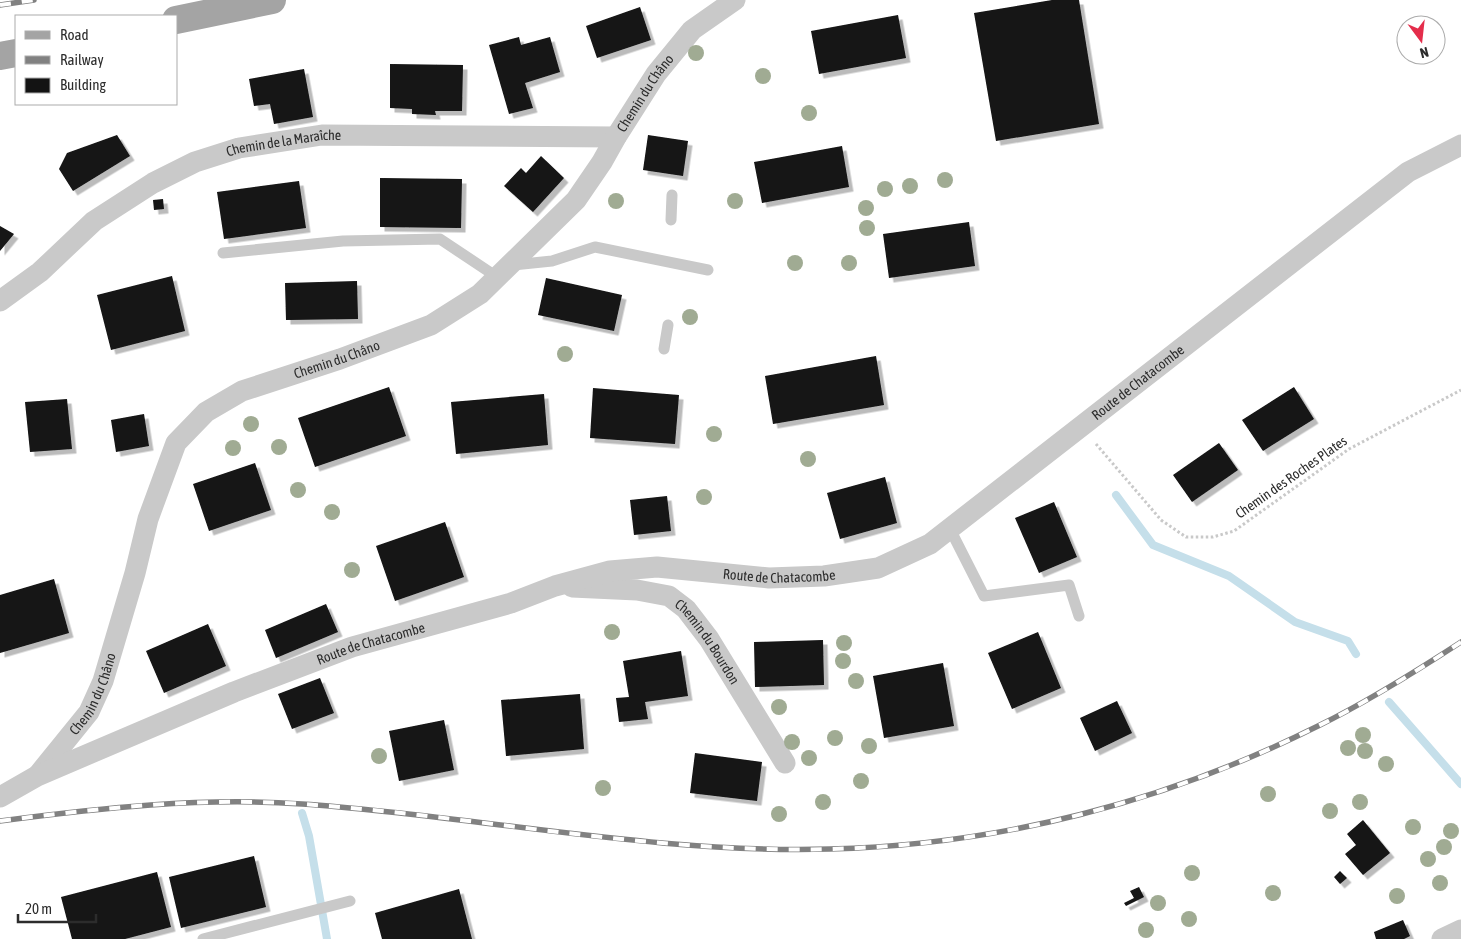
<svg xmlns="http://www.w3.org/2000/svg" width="1461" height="939" font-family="'Asap Condensed',sans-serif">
<defs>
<filter id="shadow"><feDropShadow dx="4.5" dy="4.5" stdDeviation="0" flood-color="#0004"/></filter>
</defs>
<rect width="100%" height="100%" fill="#fff"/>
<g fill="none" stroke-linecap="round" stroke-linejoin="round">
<path stroke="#c5dfea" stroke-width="8" d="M1116,495L1153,545L1229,576L1295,622L1348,641L1356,654
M1389,702L1461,784
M302,813L309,836L327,939"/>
</g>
<path fill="#131313" filter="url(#shadow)" d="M1052,0H1079L1099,124L996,141L974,13Z
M640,7L651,40L597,58L586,26Z
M898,15L906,58L819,74L811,31Z
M519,37L521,45L550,37L560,72L525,83L533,108L509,114L489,45Z
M390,64L463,65L462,111H435L436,115L412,114V109L390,108Z
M304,69L313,117L274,124L270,104L254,106L249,79Z
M117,135L130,156L73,191L59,169L67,153Z
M648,135L688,141L683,176L643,170Z
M842,146L849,187L762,203L754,162Z
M541,156L564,178L533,212L504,186L521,168L526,173Z
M380,178L462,179L461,228L380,227Z
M299,181L306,228L224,239L217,192Z
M163,199L164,209L154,210L153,200Z
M969,222L975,266L889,278L883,234Z
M0,226L14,234L0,251Z
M172,276L185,331L111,350L97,295Z
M546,278L622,295L614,331L538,315Z
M357,281L358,319L286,320L285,283Z
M876,356L884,405L773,424L765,376Z
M389,387L406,436L315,467L298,418Z
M1294,387L1314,419L1263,451L1242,420Z
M593,388L679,395L675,444L590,438Z
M544,394L548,445L456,454L451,402Z
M67,399L72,449L30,452L25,402Z
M144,414L149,446L116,452L111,420Z
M1219,443L1238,470L1192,502L1173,475Z
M255,463L271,510L209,531L193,484Z
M885,477L897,523L840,539L827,493Z
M667,496L671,531L634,535L630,500Z
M1054,502L1077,557L1039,573L1015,518Z
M445,522L464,577L395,601L376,546Z
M54,579L69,633L0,653V595Z
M326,604L338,632L276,658L265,630Z
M208,624L226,666L164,693L146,651Z
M1038,632L1061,688L1012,709L988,653Z
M823,640L824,685L755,687L754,642Z
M681,651L688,696L645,702L648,719L619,722L616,698L629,697L623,661Z
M943,663L954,726L884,738L873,676Z
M320,678L334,713L292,729L278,694Z
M580,694L584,749L506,756L501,700Z
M1117,701L1132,733L1095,751L1080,718Z
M444,720L454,770L399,781L389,731Z
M695,753L762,762L757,801L690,793Z
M1363,820L1390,853L1363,875L1345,854L1356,845L1347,834Z
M254,856L266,907L181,928L169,877Z
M1340,871L1347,878L1340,884L1334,877Z
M157,872L171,927L125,939H72L61,897Z
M1139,887L1144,897L1126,906L1124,903L1134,898L1130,891Z
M459,889L472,939H382L375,913Z
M1403,920L1410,936L1404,939H1376L1374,932Z"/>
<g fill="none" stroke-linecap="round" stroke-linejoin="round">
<path stroke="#c9c9c9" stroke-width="3" stroke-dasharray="2.5 2.5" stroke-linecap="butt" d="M1096,444L1161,520L1186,537H1213L1234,531L1349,449L1461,390"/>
<path stroke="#c9c9c9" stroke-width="11" d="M671,220L672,195
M223,253L343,241L440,239L497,277
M513,265L552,261L595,247L708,270
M664,349L668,325
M950,529L984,596L1069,585L1079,616
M203,939L350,901"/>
<g stroke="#c9c9c9" stroke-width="21">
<path id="s1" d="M0,301L40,272L94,221L153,183L195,162L239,148L322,135L616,137"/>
<path id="s2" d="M572,587L637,590L669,596L686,609L709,639L785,763"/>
<path id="s3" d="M38,775L89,712L103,681L135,573L148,519L176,443L206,412L242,391L340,359L431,325L480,294L576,200L602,162L616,137L656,74L692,30L735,0"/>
<path id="s4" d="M0,797L37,776L234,692L352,647L511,603L555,586L610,571L657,567L769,578L824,576L878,568L930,544L1408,172L1461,145"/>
<path d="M1442,939L1461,930"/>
</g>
<path stroke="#a4a4a4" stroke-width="28" d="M176,20L272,0
M0,56L16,53"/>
<g stroke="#818181" stroke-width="5.5">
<path id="rail" d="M0,5L34,0
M0,821C100,808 201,797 302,804C478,816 653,854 830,849C999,845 1166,802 1318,726C1367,702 1415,672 1461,642"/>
</g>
<use href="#rail" stroke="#fff" stroke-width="4" stroke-dasharray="11" stroke-linecap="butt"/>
</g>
<g fill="#a0ab93">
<circle cx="696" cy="53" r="8"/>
<circle cx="763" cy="76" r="8"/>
<circle cx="809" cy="113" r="8"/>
<circle cx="945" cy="180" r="8"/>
<circle cx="910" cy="186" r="8"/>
<circle cx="885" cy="189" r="8"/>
<circle cx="616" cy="201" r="8"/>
<circle cx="735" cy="201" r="8"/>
<circle cx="866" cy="208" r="8"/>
<circle cx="867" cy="228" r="8"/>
<circle cx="795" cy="263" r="8"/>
<circle cx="849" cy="263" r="8"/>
<circle cx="690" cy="317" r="8"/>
<circle cx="565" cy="354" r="8"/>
<circle cx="251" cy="424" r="8"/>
<circle cx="714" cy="434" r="8"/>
<circle cx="279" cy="447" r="8"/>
<circle cx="233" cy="448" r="8"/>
<circle cx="808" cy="459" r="8"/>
<circle cx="298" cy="490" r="8"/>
<circle cx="704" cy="497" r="8"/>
<circle cx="332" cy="512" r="8"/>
<circle cx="352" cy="570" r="8"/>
<circle cx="612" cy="632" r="8"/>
<circle cx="844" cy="643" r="8"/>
<circle cx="843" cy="661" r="8"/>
<circle cx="856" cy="681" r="8"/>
<circle cx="779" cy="707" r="8"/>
<circle cx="1363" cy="735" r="8"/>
<circle cx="835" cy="738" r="8"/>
<circle cx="792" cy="742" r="8"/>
<circle cx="869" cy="746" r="8"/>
<circle cx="1348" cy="748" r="8"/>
<circle cx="1365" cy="751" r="8"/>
<circle cx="379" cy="756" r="8"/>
<circle cx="809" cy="758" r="8"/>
<circle cx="1386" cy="764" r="8"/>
<circle cx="861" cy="781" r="8"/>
<circle cx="603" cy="788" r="8"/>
<circle cx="1268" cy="794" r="8"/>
<circle cx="823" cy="802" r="8"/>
<circle cx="1360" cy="802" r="8"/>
<circle cx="1330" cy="811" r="8"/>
<circle cx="779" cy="814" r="8"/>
<circle cx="1413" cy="827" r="8"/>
<circle cx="1451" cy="831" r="8"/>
<circle cx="1444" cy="847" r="8"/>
<circle cx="1428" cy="859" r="8"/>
<circle cx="1192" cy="873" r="8"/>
<circle cx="1440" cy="883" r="8"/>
<circle cx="1273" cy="893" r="8"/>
<circle cx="1397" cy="896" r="8"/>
<circle cx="1158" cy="903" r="8"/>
<circle cx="1189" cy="919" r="8"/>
<circle cx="1146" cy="930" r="8"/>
</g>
<g text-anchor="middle" stroke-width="5" stroke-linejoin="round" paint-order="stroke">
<g font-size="14" fill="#2c2c2c" stroke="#fff">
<text dy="5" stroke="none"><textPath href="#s3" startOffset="969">Chemin du Châno</textPath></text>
<text dy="5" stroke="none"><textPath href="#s1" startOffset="332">Chemin de la Maraîche</textPath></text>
<text dy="5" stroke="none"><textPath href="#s3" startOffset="549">Chemin du Châno</textPath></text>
<text dy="5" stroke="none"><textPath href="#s4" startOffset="1242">Route de Chatacombe</textPath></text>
<text transform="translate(1291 477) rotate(-35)" y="5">Chemin des Roches Plates</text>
<text dy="5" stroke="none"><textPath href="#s4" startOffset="822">Route de Chatacombe</textPath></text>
<text dy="5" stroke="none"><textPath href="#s2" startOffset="158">Chemin du Bourdon</textPath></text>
<text dy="5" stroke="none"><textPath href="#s4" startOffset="402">Route de Chatacombe</textPath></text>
<text dy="5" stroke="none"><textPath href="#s3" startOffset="99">Chemin du Châno</textPath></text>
</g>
</g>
<rect x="15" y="15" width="162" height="90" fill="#ffffff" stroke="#ababab"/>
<rect x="25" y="31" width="25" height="8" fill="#a4a4a4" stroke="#ababab"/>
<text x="60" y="40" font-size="15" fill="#2c2c2c">Road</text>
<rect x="25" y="56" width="25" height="8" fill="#818181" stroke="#ababab"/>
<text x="60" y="65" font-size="15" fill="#2c2c2c">Railway</text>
<rect x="25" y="78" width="25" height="15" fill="#131313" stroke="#ababab"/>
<text x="60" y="90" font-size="15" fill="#2c2c2c">Building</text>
<g transform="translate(1421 40) rotate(165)"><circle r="24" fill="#ffffff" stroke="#ababab"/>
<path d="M0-4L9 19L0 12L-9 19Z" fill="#e42d4b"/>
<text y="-8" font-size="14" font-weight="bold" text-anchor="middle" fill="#2c2c2c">N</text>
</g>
<path d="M18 914v8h78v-8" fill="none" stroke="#2c2c2c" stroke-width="2.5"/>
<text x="25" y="914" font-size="15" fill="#2c2c2c" stroke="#ffffff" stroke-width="4" paint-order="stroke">20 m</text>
</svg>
